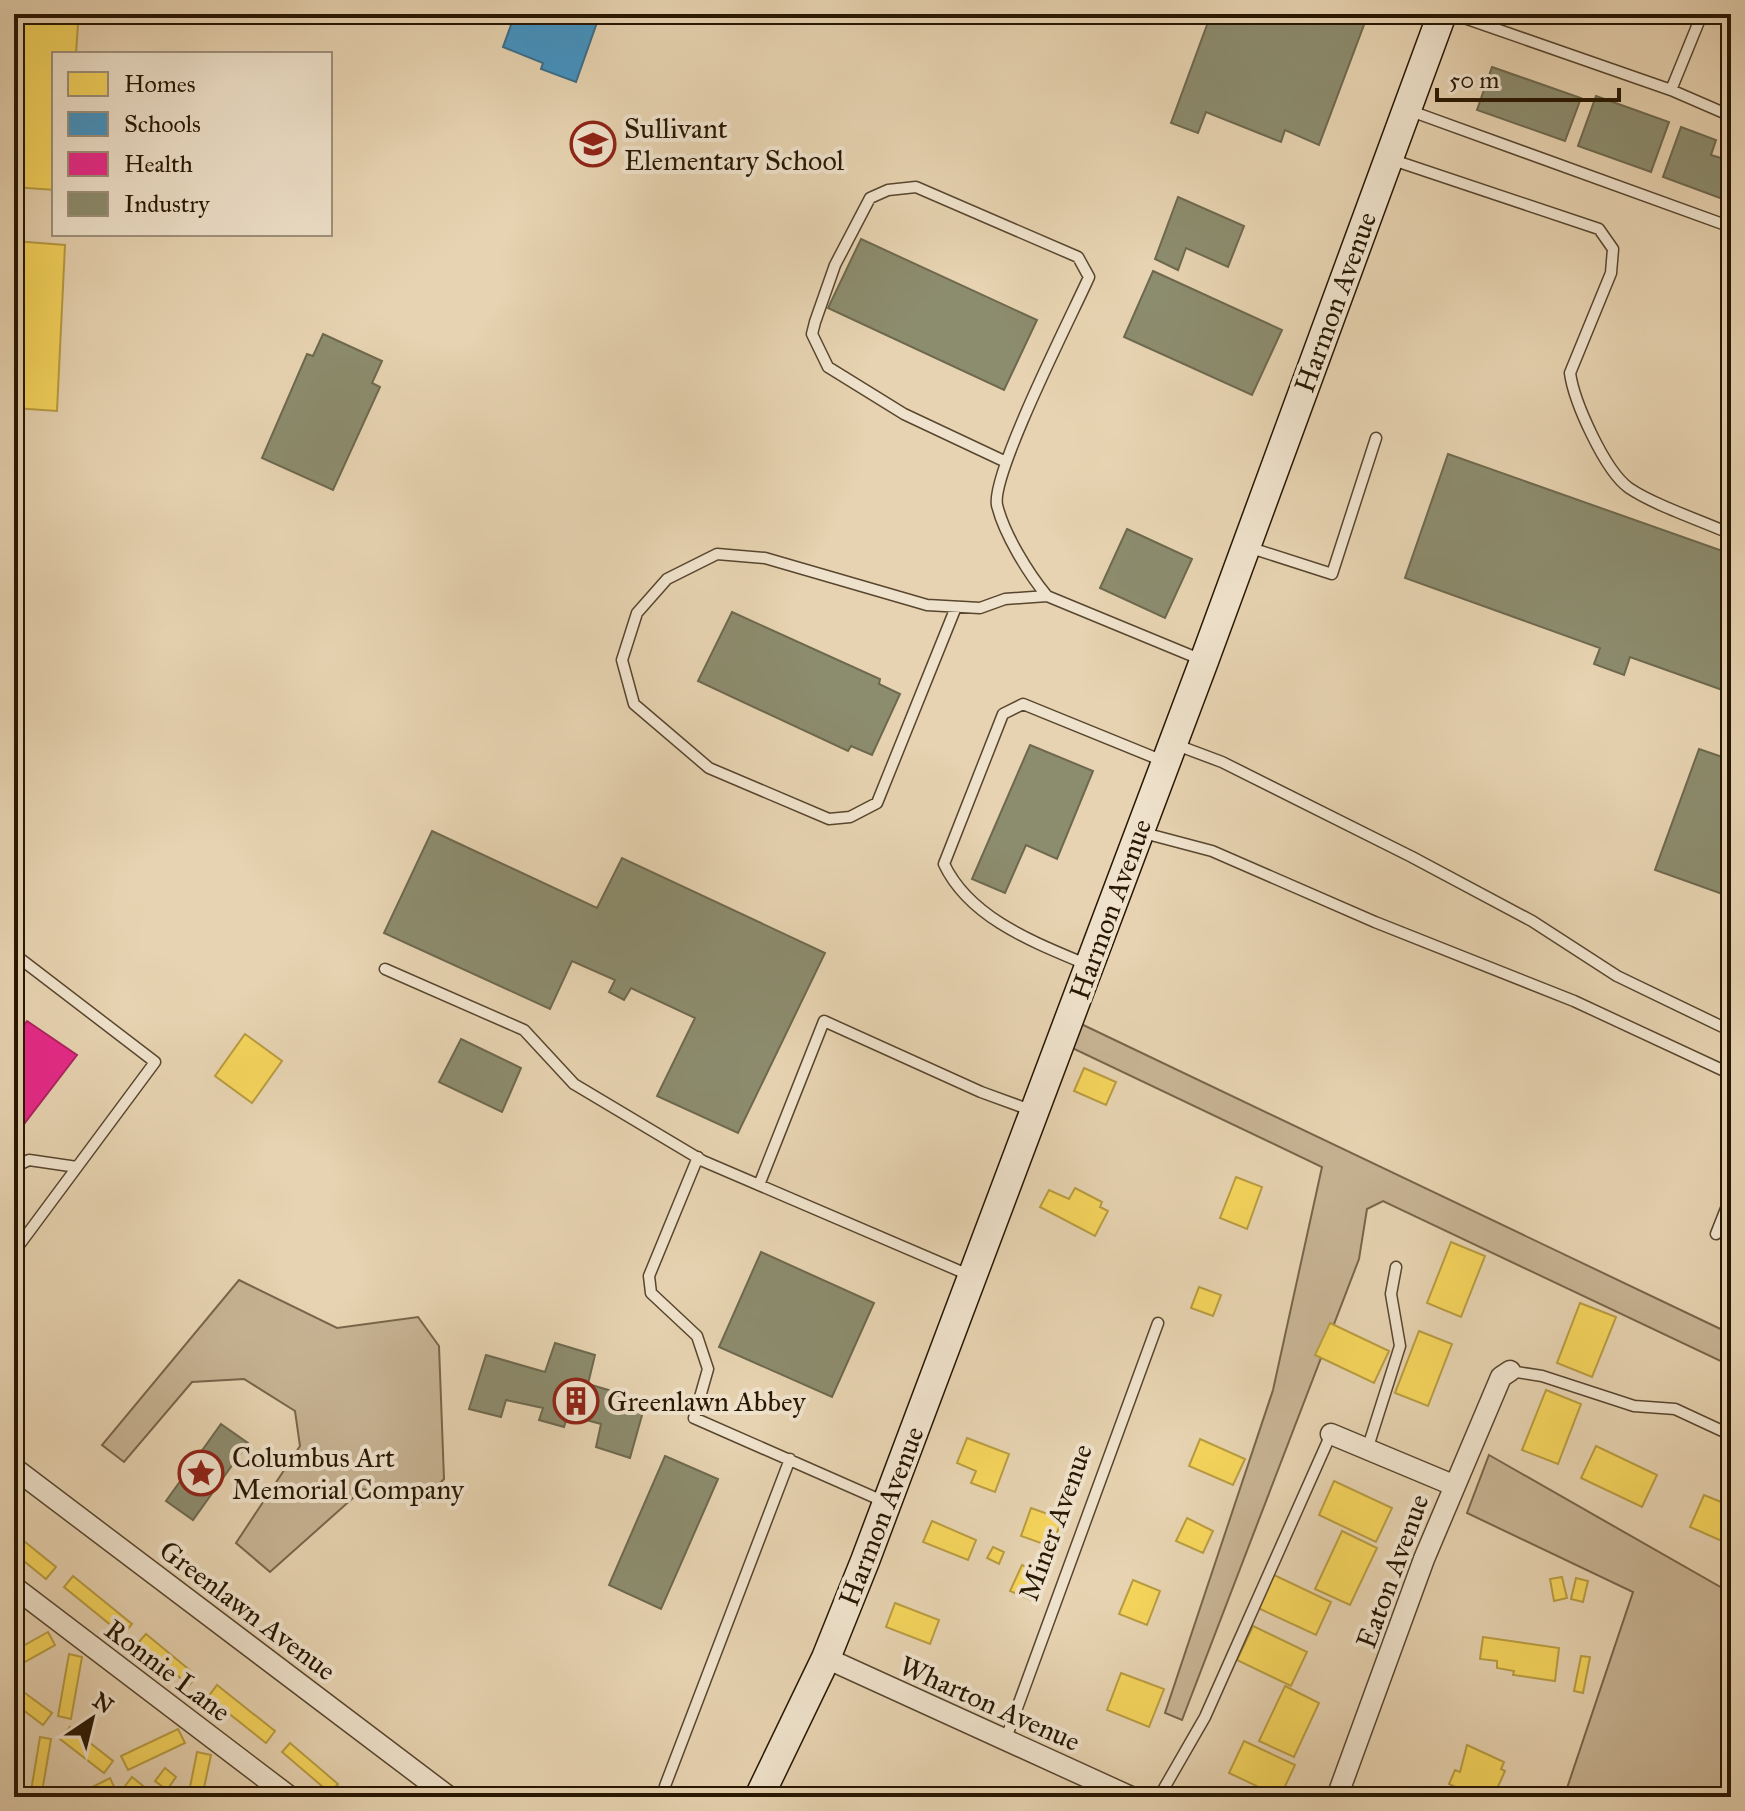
<svg xmlns="http://www.w3.org/2000/svg" width="1745" height="1811" font-family="'IM FELL Great Primer',serif">
<rect width="100%" height="100%" fill="#e7d3b1"/>
<filter id="stains"><feTurbulence type="fractalNoise" baseFrequency=".0025" numOctaves="4"/><feColorMatrix values="0 0 0 0 .2 0 0 0 0 .09 0 0 0 0 .02 0 0 0 .5 -.17"/></filter>
<radialGradient id="worn" r=".72"><stop offset=".6" stop-color="#630" stop-opacity="0"/><stop offset="1" stop-color="#630" stop-opacity=".3"/></radialGradient>
<path fill="#c7b393" stroke="#78654a" stroke-width="2" d="M1077,1022L1731,1334V1366L1383,1201L1367,1209L1359,1259L1182,1720L1165,1713L1273,1390L1322,1167L1068,1046Z
M239,1280L337,1328L418,1317L439,1346L444,1479L421,1502L363,1489L270,1572L236,1543L300,1446L295,1411L244,1379L192,1382L124,1462L102,1445Z
M1489,1455L1731,1593V1797H1564L1633,1592L1467,1513Z"/>
<path fill="#f6d55c" stroke="#b89c41" stroke-width="2" d="M20,20L78,24L76,54H54V190L14,187Z
M14,241L65,245L57,411L14,408Z
M245,1034L282,1061L252,1103L215,1076Z
M1084,1068L1116,1082L1106,1105L1074,1091Z
M1236,1177L1262,1187L1247,1229L1220,1218Z
M1075,1188L1102,1202L1100,1207L1108,1211L1095,1236L1040,1207L1049,1190L1069,1199Z
M1451,1242L1485,1256L1461,1317L1427,1303Z
M1199,1287L1221,1295L1213,1316L1191,1308Z
M1580,1303L1616,1317L1592,1377L1557,1363Z
M1330,1323L1389,1351L1374,1383L1315,1355Z
M1419,1331L1452,1344L1428,1406L1395,1393Z
M1546,1390L1581,1404L1558,1464L1522,1450Z
M967,1438L1009,1454L995,1492L971,1483L976,1471L957,1463Z
M1200,1439L1245,1459L1233,1485L1189,1466Z
M1596,1446L1657,1475L1642,1507L1581,1478Z
M1334,1481L1392,1508L1376,1542L1319,1515Z
M1704,1495L1731,1506V1545L1690,1527Z
M1031,1508L1062,1519L1052,1547L1021,1536Z
M1187,1518L1213,1531L1203,1553L1176,1541Z
M932,1521L976,1540L968,1560L923,1542Z
M1342,1531L1377,1548L1350,1605L1315,1589Z
M14,1533L56,1567L46,1579L14,1553Z
M993,1547L1004,1552L999,1564L987,1558Z
M1022,1565L1047,1576L1036,1602L1010,1591Z
M1274,1575L1331,1602L1316,1635L1258,1608Z
M73,1576L132,1624L123,1635L64,1587Z
M1562,1577L1567,1598L1554,1601L1550,1579Z
M1576,1578L1588,1581L1583,1602L1571,1599Z
M1133,1580L1160,1591L1147,1625L1119,1614Z
M895,1603L939,1620L930,1644L886,1627Z
M1253,1626L1307,1652L1291,1686L1237,1660Z
M48,1632L55,1645L14,1668V1651Z
M146,1634L197,1676L189,1685L138,1643Z
M1483,1637L1559,1648L1555,1681L1513,1675L1514,1671L1497,1668V1661L1480,1659Z
M69,1654L82,1657L71,1719L58,1716Z
M1581,1656L1590,1657L1583,1693L1574,1691Z
M1121,1673L1164,1689L1149,1727L1107,1710Z
M14,1685L52,1713L43,1725L14,1703Z
M217,1685L275,1731L266,1743L208,1697Z
M1285,1686L1319,1703L1294,1757L1259,1741Z
M70,1727L113,1761L104,1773L60,1739Z
M178,1729L185,1743L128,1770L121,1756Z
M40,1737L51,1739L42,1792L31,1791Z
M1244,1741L1295,1765L1280,1797L1229,1773Z
M290,1743L338,1784L330,1793L282,1752Z
M1467,1745L1504,1762L1501,1769L1505,1771L1496,1791L1491,1789L1488,1797H1477L1449,1784L1455,1770L1460,1772Z
M197,1752L211,1755L202,1797H188Z
M165,1768L176,1777L167,1790L155,1781Z
M132,1777L157,1797H139L125,1786Z
M110,1778L116,1791L104,1797H73Z"/>
<path fill="#4393c3" stroke="#3b6e89" stroke-width="2" d="M515,14H600L576,82L541,69L543,63L503,47Z"/>
<path fill="#e7298a" stroke="#ae2461" stroke-width="2" d="M27,1021L77,1055L14,1137V1039Z"/>
<path fill="#8c8c6e" stroke="#6e694e" stroke-width="2" d="M1211,14H1344L1365,22L1319,145L1285,130L1281,142L1206,112L1198,133L1171,123Z
M1492,67L1581,98L1565,141L1477,110Z
M1596,96L1669,122L1651,172L1578,146Z
M1681,127L1716,140L1711,155L1731,161V202L1663,177Z
M1178,197L1244,226L1228,267L1186,248L1178,270L1155,259Z
M861,239L1037,320L1004,390L828,308Z
M1153,271L1282,330L1252,395L1124,337Z
M323,334L382,361L372,383L380,387L333,490L262,458L307,354L313,356Z
M1448,454L1731,554V693L1630,657L1624,675L1594,664L1600,648L1405,578Z
M1127,529L1192,559L1165,618L1100,588Z
M732,612L880,679L879,684L900,694L872,755L851,746L848,751L698,681Z
M1030,745L1093,771L1057,859L1026,845L1005,893L972,879Z
M1699,749L1731,760V897L1655,870Z
M432,831L597,908L622,858L825,953L738,1133L657,1096L695,1018L631,988L624,1000L609,992L615,980L572,961L550,1009L384,933Z
M461,1039L521,1068L502,1112L439,1082Z
M761,1252L874,1303L832,1397L719,1347Z
M555,1343L595,1355L588,1384L646,1401L630,1458L596,1447L601,1424L568,1415L564,1427L539,1420L543,1408L506,1400L501,1417L469,1409L486,1355L545,1372Z
M221,1424L248,1443L193,1520L166,1501Z
M665,1456L718,1479L661,1609L609,1585Z"/>
<g fill="none" stroke-linecap="round" stroke-linejoin="round">
<g stroke="#58462e" stroke-width="13">
<path id="service" d="M1453,14L1671,90L1731,116
M1671,90L1702,14
M1408,110L1731,227
M1390,159L1599,229L1613,249L1611,273L1570,373C1574,402 1605,471 1629,488C1654,505 1702,521 1731,534
M1006,462L904,414L828,367L812,334L815,322L835,265L870,198L888,190L916,187L1078,257L1089,277C1072,315 991,474 997,505C1004,534 1028,573 1047,596
M1248,547L1332,574L1376,438
M956,607L877,803L850,817L829,819L709,768L634,704L622,660L637,613L667,579L717,554L765,558L927,605L980,608L1005,599L1047,596L1202,660
M1174,744L1222,762L1412,857L1532,921L1617,976L1731,1031
M1140,832L1212,851L1375,922L1574,1001L1731,1074
M14,954L155,1062L14,1252
M1088,965C1036,943 970,919 944,864L1003,714L1023,704L1163,761
M385,969L524,1030L574,1084L703,1161L969,1275
M698,1157L649,1276L651,1293L697,1336L708,1369L694,1418L885,1502
M14,1167L29,1160L77,1167
M759,1185L824,1021L981,1092L1033,1111
M1716,1234L1731,1196
M1510,1371L1542,1376L1634,1406L1675,1409L1731,1435
M1367,1450L1400,1346L1391,1294L1396,1267
M1005,1741L1158,1323
M665,1786L790,1459
M1159,1797L1205,1717L1331,1434"/>
</g>
<g stroke="#58462e" stroke-width="23">
<path id="minor" d="M1331,1434L1453,1485
M14,1468L449,1797
M14,1587L290,1797
M826,1658L1131,1797
M1337,1797L1424,1559L1501,1377L1510,1371"/>
</g>
<g stroke="#281702" stroke-width="31">
<path id="secondary" d="M759,1797L826,1658L865,1561L1204,661L1442,14"/>
</g>
<use href="#service" stroke="#efe2cc" stroke-width="10"/>
<use href="#minor" stroke="#efe2cc" stroke-width="20"/>
<use href="#secondary" stroke="#efe2cc" stroke-width="28"/>
</g>
<defs>
<g id="school-ring" transform="scale(2.3)"><circle r="9.5" fill="#efe2cc" stroke="#8f2418" stroke-width="1.5"/><path d="M0-5L7-2L0 1L-7-2ZM-4 1L0 2.5L4 1V4Q0 6-4 4Z" fill="#8f2418"/></g>
<g id="building-ring" transform="scale(2.3)"><circle r="9.5" fill="#efe2cc" stroke="#8f2418" stroke-width="1.5"/><path d="M-4-6H4V6H1V3H-1V6H-4ZM-2.5-4.3h1.7v1.8h-1.7ZM.8-4.3h1.7v1.8H.8ZM-2.5-1h1.7V.8h-1.7ZM.8-1h1.7V.8H.8Z" fill="#8f2418"/></g>
<g id="sight-ring" transform="scale(2.3)"><circle r="9.5" fill="#efe2cc" stroke="#8f2418" stroke-width="1.5"/><path d="M0-6L1.8-2.2L6-1.7L2.9 1.2L3.7 5.4L0 3.3L-3.7 5.4L-2.9 1.2L-6-1.7L-1.8-2.2Z" fill="#8f2418"/></g>
</defs>
<g fill-rule="evenodd">
<use href="#school-ring" x="593" y="144"/>
<use href="#building-ring" x="576" y="1401"/>
<use href="#sight-ring" x="201" y="1473"/>
</g>
<g text-anchor="middle" stroke-width="8" stroke-linejoin="round" paint-order="stroke">
<g font-size="28" fill="#281702" stroke="#efe2cc" text-anchor="start">
<text x="624" y="138">Sullivant<tspan x="624" dy="32">Elementary School</tspan></text>
<text x="607" y="1411">Greenlawn Abbey</text>
<text x="232" y="1467">Columbus Art<tspan x="232" dy="32">Memorial Company</tspan></text>
</g>
<g font-size="28" fill="#281702" stroke="#efe2cc">
<text transform="translate(1335 302) rotate(-70)" y="10">Harmon Avenue</text>
<text transform="translate(1110 909) rotate(-70)" y="10">Harmon Avenue</text>
<text transform="translate(881 1516) rotate(-69)" y="10">Harmon Avenue</text>
<text transform="translate(1055 1522) rotate(-70)" y="10">Miner Avenue</text>
<text transform="translate(1392 1571) rotate(-70)" y="10">Eaton Avenue</text>
<text transform="translate(248 1610) rotate(37)" y="10">Greenlawn Avenue</text>
<text transform="translate(168 1670) rotate(37)" y="10">Ronnie Lane</text>
<text transform="translate(990 1703) rotate(24)" y="10">Wharton Avenue</text>
</g>
</g>
<rect width="1745" height="1811" fill="none" stroke="#e7d3b1" stroke-width="48"/>
<rect x="16" y="16" width="1713" height="1779" fill="none" stroke="#281702" stroke-width="4"/>
<rect x="24" y="24" width="1697" height="1763" fill="none" stroke="#281702" stroke-width="2"/>
<rect x="52" y="52" width="280" height="184" fill="#efe2cc" stroke="#9f917b" stroke-width="2"/>
<rect x="68" y="72" width="40" height="24" fill="#f6d55c" stroke="#9f917b" stroke-width="2"/>
<text x="124" y="92" font-size="24" fill="#281702">Homes</text>
<rect x="68" y="112" width="40" height="24" fill="#4393c3" stroke="#9f917b" stroke-width="2"/>
<text x="124" y="132" font-size="24" fill="#281702">Schools</text>
<rect x="68" y="152" width="40" height="24" fill="#e7298a" stroke="#9f917b" stroke-width="2"/>
<text x="124" y="172" font-size="24" fill="#281702">Health</text>
<rect x="68" y="192" width="40" height="24" fill="#8c8c6e" stroke="#9f917b" stroke-width="2"/>
<text x="124" y="212" font-size="24" fill="#281702">Industry</text>
<g transform="translate(92 1719) rotate(35)" stroke="#efe2cc" stroke-width="6" paint-order="stroke">
<path d="M0-6L14 30L0 20L-14 30Z" fill="#281702"/>
<text y="-12" font-size="22" font-weight="bold" text-anchor="middle" fill="#281702">N</text>
</g>
<path d="M1437 88v12h182v-12" fill="none" stroke="#281702" stroke-width="4"/>
<text x="1449" y="88" font-size="24" fill="#281702" stroke="#efe2cc" stroke-width="6" paint-order="stroke">50 m</text>
<rect width="100%" height="100%" filter="url(#stains)"/>
<rect width="100%" height="100%" fill="url(#worn)"/>
</svg>
